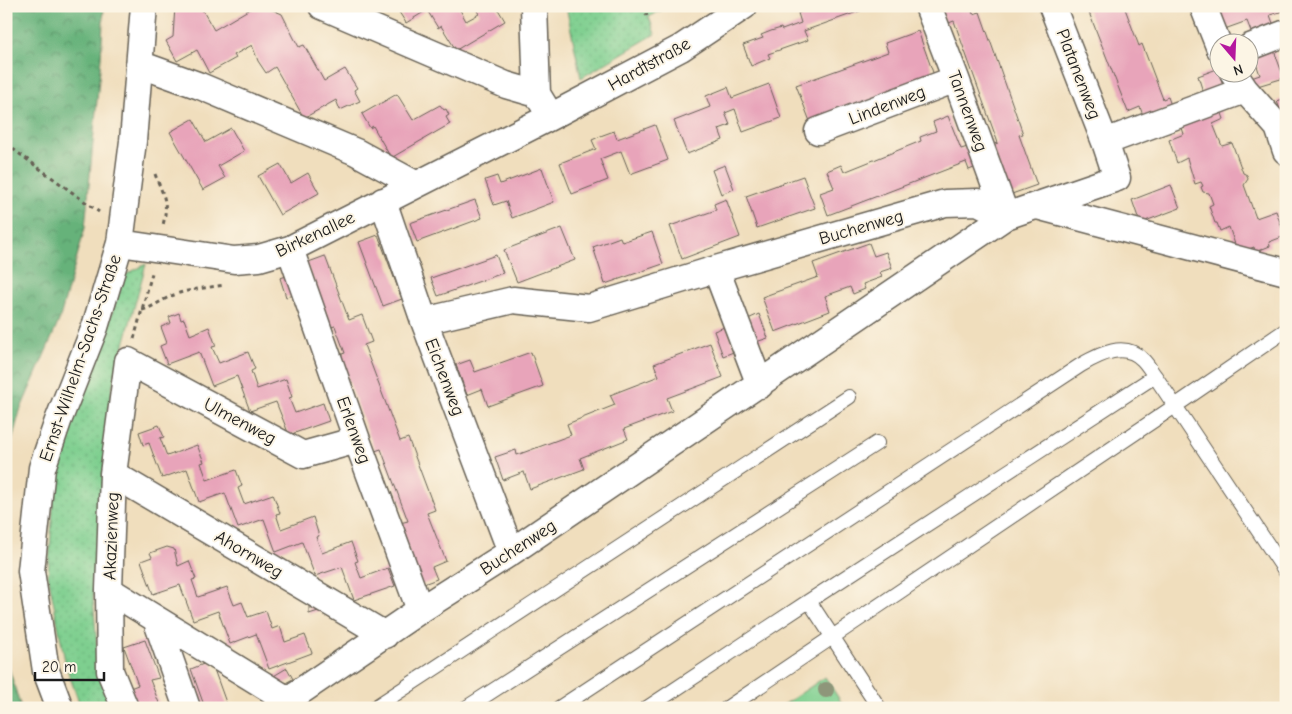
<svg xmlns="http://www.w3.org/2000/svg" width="1292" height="714" font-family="'Comic Neue',sans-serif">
<defs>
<pattern id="grass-dots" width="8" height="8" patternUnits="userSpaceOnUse" patternTransform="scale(1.25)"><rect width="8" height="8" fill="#7ecf8f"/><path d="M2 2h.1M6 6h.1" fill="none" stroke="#6cb17b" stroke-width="1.8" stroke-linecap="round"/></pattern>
<pattern id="forest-crowns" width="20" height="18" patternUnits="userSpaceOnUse" patternTransform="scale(1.25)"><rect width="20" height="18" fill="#66b27a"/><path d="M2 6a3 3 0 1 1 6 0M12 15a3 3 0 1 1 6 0" fill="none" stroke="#539063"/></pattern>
</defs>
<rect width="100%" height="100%" fill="#fcf5e5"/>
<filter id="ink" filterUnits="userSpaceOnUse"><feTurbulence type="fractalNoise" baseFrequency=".02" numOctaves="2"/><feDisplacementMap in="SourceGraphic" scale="10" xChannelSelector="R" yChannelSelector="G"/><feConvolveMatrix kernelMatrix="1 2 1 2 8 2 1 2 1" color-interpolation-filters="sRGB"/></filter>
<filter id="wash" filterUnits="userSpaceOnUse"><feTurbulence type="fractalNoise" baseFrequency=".0096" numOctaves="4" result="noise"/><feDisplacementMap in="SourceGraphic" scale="20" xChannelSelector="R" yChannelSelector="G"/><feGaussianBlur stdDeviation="1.12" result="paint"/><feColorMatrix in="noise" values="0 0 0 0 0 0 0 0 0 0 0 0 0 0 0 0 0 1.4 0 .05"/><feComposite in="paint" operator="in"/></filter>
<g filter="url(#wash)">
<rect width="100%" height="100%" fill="#f0debd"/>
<path fill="url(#grass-dots)" stroke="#4d7656" d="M566,6H669L649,17L655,34L581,78Z
M146,264L112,388L93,597L99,673L116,708H81L66,666L48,575L56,468L99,350L125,275Z"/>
<path fill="url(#forest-crowns)" stroke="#41674b" d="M6,6H104L101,58L85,228L59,321L20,411L6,463Z
M6,649L8,665L21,708H6Z"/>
<path fill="#7ecf8f" stroke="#4d7656" d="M825,677L845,708H779Z"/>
<g id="blocks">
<path fill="#e8a4ba" d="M175,6H200L214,30L255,6H264L282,14L294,38L299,47L304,45L324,81L345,69L357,88L354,90L360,101L340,110L336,100L304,118L275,67L266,73L258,61L252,45L234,55L236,58L209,73L197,50L177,61L166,41L173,37Z
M374,6H389L377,13Z
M408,6H462L459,8L466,21L479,14L475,7L477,6H496L505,21L456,50L441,26L438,28L427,10L406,23L399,12Z
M815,6L871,7L804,31L808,40L768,54L770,58L751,66L743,45L763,38L761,35L771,31L781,28L782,30L801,23L798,13Z
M939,6H970L973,14L980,12L1023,134L1019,135L1037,185L1009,195L991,145L998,143L954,21L946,24Z
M1082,6H1124L1139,46L1142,44L1163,99L1168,97L1172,108L1144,118L1140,107L1128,112L1088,10L1084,11Z
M1210,6H1286V10L1270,15L1274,26L1252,34L1247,21L1219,31Z
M918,31L935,78L811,124L796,85L888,52L885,43Z
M1273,48L1284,78L1254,87L1251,78L1260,75L1253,54Z
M1217,69L1224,87L1204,95L1198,76Z
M769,84L781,118L743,132L735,109L725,113L730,125L719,129L723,140L687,154L674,121L710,107L706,96L728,87L732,98Z
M397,94L413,120L440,105L444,110L446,109L449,115L446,117L450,124L391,158L373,126L370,128L362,114Z
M1286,98V124H1285L1277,101Z
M1220,108L1224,119L1213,124L1222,146L1232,143L1243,173L1247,175L1248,179L1244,185L1256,218L1276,211L1285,236L1269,242L1270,246L1255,252L1254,247L1238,253L1229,227L1220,231L1217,223H1215L1209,206L1213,204L1209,193L1203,192L1201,187L1203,186L1201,182L1195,184L1187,158L1177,163L1169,140L1184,134L1180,122Z
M948,116L961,149L971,146L979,166L969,170L966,162L828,215L820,193L834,188L827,171L841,165L844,172L921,141L920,137L936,131L933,122Z
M193,119L206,142L231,128L244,151L218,166L225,178L203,190L170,132Z
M655,125L668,160L630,174L621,151L600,159L608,180L572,194L560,163L596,149L592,140L603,135L614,131L617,139Z
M280,164L291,183L308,173L319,193L280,215L258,176Z
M725,165L734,189L721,194L712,170Z
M542,168L554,202L512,218L506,201L494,205L485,180L497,176L500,184Z
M803,176L815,208L757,228L746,196Z
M1171,185L1180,208L1140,223L1132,200Z
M726,199L740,237L682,259L670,226L716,210L714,204Z
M475,200L482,218L417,242L410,223Z
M562,228L575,260L517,282L504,250Z
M652,232L663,264L605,284L593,247L620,237L622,242Z
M378,235L402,299L383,306L359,242Z
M869,243L874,256L886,252L892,268L880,272L882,277L863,284L865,289L853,294L850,287L825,296L830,311L775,332L762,297L818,277L813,263Z
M496,255L503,273L438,296L431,278Z
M325,256L349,320L362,315L372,342L364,345L400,441L408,438L435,510L427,513L446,561L432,567L437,579L418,586L400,523L408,521L381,449L375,451L339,355L345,353L335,326L331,327L306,263Z
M290,275L296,294L286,297L280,278Z
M179,313L181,320L184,319L190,335L209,327L216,346L212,347L219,363L248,352L255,369L251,371L257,389L286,379L292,397L289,398L295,413L323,403L329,421L289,435L276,402L250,411L237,376L212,386L199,352L167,364L160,346L167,343L161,327L171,323L169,317Z
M759,314L768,338L756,342L748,319Z
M727,326L736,351L723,356L714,331Z
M710,343L723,377L667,398L672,411L624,429L628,439L580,458L584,469L530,489L524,472L503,480L495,457L516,450L517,455L571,435L567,424L615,405L610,395L659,376L654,364Z
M531,352L543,386L488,406L482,389L467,395L456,365L470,360L475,372Z
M159,425L164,437L160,438L167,456L197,445L204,462L201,463L207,480L236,470L242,486L238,488L244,504L273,494L280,513L276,514L281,529L313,517L319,536L316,537L322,553L351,542L358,561L355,562L361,578L388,568L395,586L354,600L342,567L315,576L302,542L276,552L264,519L238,528L225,493L199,502L187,469L162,478L149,443L143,445L139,432Z
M167,547L174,549L178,566L189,561L196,579L192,580L198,597L227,587L234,605L242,602L248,617L266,611L272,629L280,626L285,642L305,635L312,653L269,669L256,634L230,644L218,611L193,620L180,585L153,594L141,561L152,557L150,553Z
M309,605L328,608L309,614Z
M145,640L159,678L150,680L161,708H138L130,688L138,685L124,647Z
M211,661L228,708H205L191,669Z
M287,668L293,679L278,687L272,677Z"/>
</g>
</g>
<g filter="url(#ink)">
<use href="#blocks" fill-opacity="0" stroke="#666054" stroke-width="1"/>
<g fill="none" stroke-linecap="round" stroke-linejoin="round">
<g stroke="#666054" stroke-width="16">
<path id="lane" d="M374,708L849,397
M466,708L877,443
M559,708L1081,365C1100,354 1125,341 1143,360C1148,365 1151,371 1155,376
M647,708L809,601
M727,708L1175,406L1286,330
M879,708L809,601L1155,376L1286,572"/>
</g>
<g stroke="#666054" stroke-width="29">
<path id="street" d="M322,6L506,85L537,94
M534,6L537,94L545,107
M928,6L956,79L1006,216
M1203,6L1220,49
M1250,47L1286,33
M139,64L200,86L356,152L415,184
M1233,72L1245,90L1278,127L1286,151
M818,131L956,79
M1105,142L1245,90
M383,201L424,321L511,552
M1037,206L1286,272
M120,243L234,260L259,258L290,249L550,117L681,48L744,6
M290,249L357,440L420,610
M716,269L760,385
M424,321L513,300L589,308L716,269L945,203L978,202L1006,216
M113,474L385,635
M109,590L288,700
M156,619L187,708
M60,708L46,671L31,571L42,468L58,421L95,327L120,243L133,141L144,6
M125,708L110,671L109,590L113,474L128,361L303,455L357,440
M276,708L420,610L511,552L1006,216L1117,178L1105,142L1052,6"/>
</g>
<path stroke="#666054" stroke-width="3" stroke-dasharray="4 4" stroke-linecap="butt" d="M643,6L647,16
M6,144L99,212
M155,174C163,196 169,200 163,225
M142,310C153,307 157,303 167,298C185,289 206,288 225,285
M134,339L152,273"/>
<use href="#lane" stroke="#fff" stroke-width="14"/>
<use href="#street" stroke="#fff" stroke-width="26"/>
</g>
<circle fill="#8e967a" cx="826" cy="690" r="8"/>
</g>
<g text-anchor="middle" stroke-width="4" stroke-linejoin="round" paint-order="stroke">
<g font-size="18" fill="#1c1c1c" stroke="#fcf5e5">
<text transform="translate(649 64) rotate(-29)" y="6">Hardtstraße</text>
<text transform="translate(1079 74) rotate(69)" y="6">Platanenweg</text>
<text transform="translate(887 105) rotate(-21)" y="6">Lindenweg</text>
<text transform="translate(968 111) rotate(70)" y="6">Tannenweg</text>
<text transform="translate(861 227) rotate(-16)" y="6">Buchenweg</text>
<text transform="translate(315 234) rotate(-25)" y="6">Birkenallee</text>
<text transform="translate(80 358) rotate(-71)" y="6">Ernst-Wilhelm-Sachs-Straße</text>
<text transform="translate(445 377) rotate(69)" y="6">Eichenweg</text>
<text transform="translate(240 421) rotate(28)" y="6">Ulmenweg</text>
<text transform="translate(354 430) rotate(70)" y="6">Erlenweg</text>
<text transform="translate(111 536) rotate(-88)" y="6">Akazienweg</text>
<text transform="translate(518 547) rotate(-33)" y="6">Buchenweg</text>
<text transform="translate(249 554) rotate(31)" y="6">Ahornweg</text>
</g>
</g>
<rect width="1292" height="714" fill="none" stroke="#fcf5e5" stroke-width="25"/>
<g transform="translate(1234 58) rotate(161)"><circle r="24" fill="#fcf5e5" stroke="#a29e95"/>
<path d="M0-4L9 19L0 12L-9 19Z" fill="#b5179e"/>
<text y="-8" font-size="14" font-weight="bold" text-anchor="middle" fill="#1c1c1c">N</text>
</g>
<path d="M35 672v8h69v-8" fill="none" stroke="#1c1c1c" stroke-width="2.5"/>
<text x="42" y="672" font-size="15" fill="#1c1c1c" stroke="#fcf5e5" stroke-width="4" paint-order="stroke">20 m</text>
</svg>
